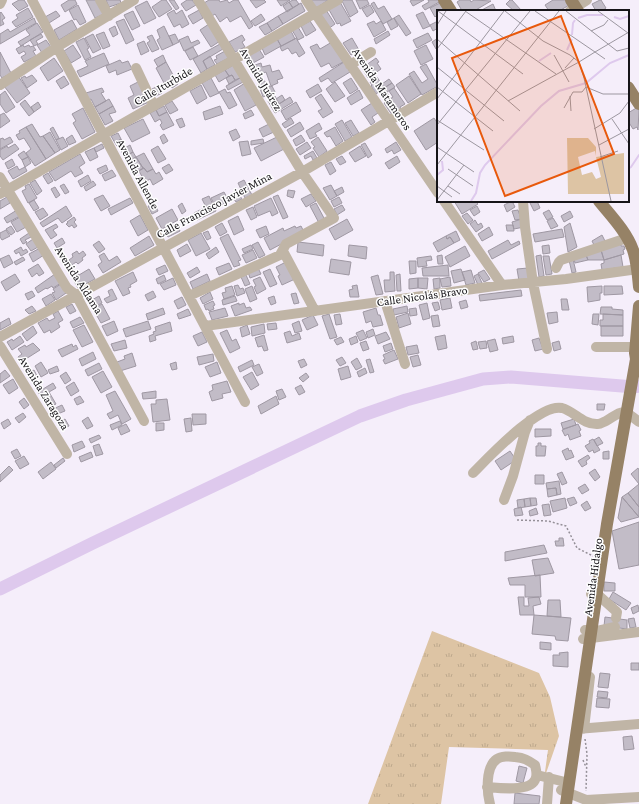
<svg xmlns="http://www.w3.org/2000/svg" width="639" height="804" font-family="'Crimson Pro',serif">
<defs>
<pattern id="grass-tufts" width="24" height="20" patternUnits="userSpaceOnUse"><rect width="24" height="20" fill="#ddc4a4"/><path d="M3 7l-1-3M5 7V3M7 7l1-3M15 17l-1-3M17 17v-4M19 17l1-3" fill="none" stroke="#bda88c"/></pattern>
</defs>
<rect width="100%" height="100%" fill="#f5eefa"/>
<path fill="url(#grass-tufts)" d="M432,631L539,673L550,697L559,736L544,779L548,750L449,747L441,804H368Z"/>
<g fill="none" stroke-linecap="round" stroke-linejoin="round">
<path stroke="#dec9ed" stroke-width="2" d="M628,169L631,167L639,155"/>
<path stroke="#dec9ed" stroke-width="13" d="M0,589L93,543L360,416L406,400L483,379L511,377L634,387L639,386"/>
</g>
<path fill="#c2bcc7" stroke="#9f98a3" d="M19,0H24L28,6L19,11L12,4Z
M69,0H75L77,4L65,12L61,5Z
M86,0H97L104,14L95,18Z
M106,0H120L121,3L109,7Z
M162,0H166L172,9L159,17L152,7Z
M169,0H174L179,8L176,10Z
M187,0H192L196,5L186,11L181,4Z
M209,0H219L220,2L227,0L229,3L234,0H238L253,26L249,29L241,16L230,22L227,17L220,22L215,14L212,16L204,3Z
M250,0H264L266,2L256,8Z
M277,0H290L281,6Z
M293,0H296L299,4L293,8L289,2Z
M309,0H328L315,9Z
M344,0H352L358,12L350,17L342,1Z
M356,0H367L369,4L360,9Z
M412,0H424L413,6L410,1Z
M428,0H440L441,1L425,10L422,6L429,2Z
M460,0H470L471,2L474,0L491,1L474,11H460V10L461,9L457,2Z
M510,0H512L521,10L514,11L506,4Z
M553,0H568L571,4L559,11H549L545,5Z
M600,0H601L606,8L602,11H596L592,4Z
M147,1L156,18L144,24L135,7Z
M289,2L293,8L287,12L283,6Z
M340,2L351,21L341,26L340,23L337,24L328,8Z
M374,2L378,9L384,6L392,19L383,24L371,4Z
M301,3L305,11L283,24L278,16Z
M440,3L444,11H438V18L436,16L435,17L430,8Z
M493,4L496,11H480Z
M78,5L86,22L80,25L76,19L74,20L69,10Z
M370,5L374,12L367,17L362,9Z
M28,8L33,17L16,27L12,22L18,18L16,15Z
M174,10L176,14L182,10L189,24L182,28L180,24L174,27L167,14Z
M199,10L203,18L193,24L188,16Z
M326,10L335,24L328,29L319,14Z
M56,11L60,16L49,23L45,17Z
M133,11L140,26L132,30L124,15Z
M1,12L5,18L2,20L4,24L0,26V13Z
M423,12L430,26L423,29L416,15Z
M261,14L265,20L255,26L251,21Z
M399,15L411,33L406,36L394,18Z
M278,16L283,24L272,31L267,23Z
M34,18L36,23L0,44V34L8,29L10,32Z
M394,18L398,26L391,30L387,22Z
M124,19L134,40L126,44L116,22Z
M72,20L77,29L59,40L54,30Z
M310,21L316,30L306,36L301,26Z
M374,21L376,24L381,21L386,30L374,37L367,24Z
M438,21V28L433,31L430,25Z
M37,23L43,32L21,46L18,42L30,35L26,30Z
M267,23L272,31L265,35L259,27Z
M209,24L220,41L211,47L200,30Z
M115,26L118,34L113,37L109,29Z
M164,26L173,45L162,50L157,40L160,38L157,30Z
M298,27L304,37L298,40L292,30Z
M291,31L295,39L281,46L277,39Z
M388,31L390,35L376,44L374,39Z
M104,32L110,46L103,49L96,35Z
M428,33L432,40L417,48L413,40Z
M41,34L43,37L36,41L38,44L34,46L30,40Z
M93,34L101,49L93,53L85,38Z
M175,34L179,42L173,45L169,36Z
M152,35L159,49L152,52L147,43L150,41L147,37Z
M242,35L245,40L242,42L245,47L235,52L229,42Z
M188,36L191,43L198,40L200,43L184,51L179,40Z
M84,38L89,48L87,49L91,57L85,60L76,42Z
M296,38L305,53L299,57L296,52L292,54L288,48L282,51L280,47Z
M352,38L359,50L351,55L343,43Z
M438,38V49H436L432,42Z
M277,39L281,46L265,55L262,48Z
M46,40L51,47L42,53L37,45Z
M144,41L149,51L141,55L137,44Z
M332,42L343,62L332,68L329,63L321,67L310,47L317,44L320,49Z
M220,44L223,49L203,61L207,69L201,73L193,59Z
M23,45L24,47L29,45L30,47L33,46L36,50L33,51L36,56L24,62L21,57L26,54L24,51L19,54L16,49Z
M73,45L81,57L71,63L64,51Z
M426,45L433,59L421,65L414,51Z
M193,47L198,56L190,60L185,51Z
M259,49L264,57L253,63L249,55Z
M225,51L229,58L217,64L214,60L217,59L216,56Z
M0,52L11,73L2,78L0,75Z
M104,53L109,64L80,77L77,71L88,66L85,61Z
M163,55L166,62L158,67L154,60Z
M210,56L215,65L207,69L203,61Z
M54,58L63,71L48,81L40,68Z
M376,58L379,62L377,63L381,69L368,78L362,68Z
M120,60L122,63L128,61L132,69L117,75L116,70L109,73L106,66Z
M166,62L178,84L172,88L168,81L164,83L156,68Z
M344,62L350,72L332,83L328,78L321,82L319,78Z
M261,63L262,67L270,65L272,72L279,70L283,78L277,80L278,83L271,86L266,72L259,75L255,65Z
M235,64L242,77L235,80L232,75L229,76L225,70Z
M426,64L438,86L422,95L409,74L414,71L422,83L428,79L420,67Z
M225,70L229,76L219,82L215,75Z
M32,75L37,81L27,88L21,78L25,76L26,78Z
M232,75L235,80L229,84L226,78Z
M18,76L30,93L17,103L4,86Z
M64,76L69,84L61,89L56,81Z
M409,76L421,94L408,103L396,85Z
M242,77L245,81L228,90L226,86Z
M377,77L384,88L376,94L371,86L372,85L370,82Z
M211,78L219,93L210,97L202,83Z
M351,78L358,89L350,94L343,83Z
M389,79L392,83L384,88L382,84Z
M140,81L149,102L133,109L128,98L134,95L130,86Z
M265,81L267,85L268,84L270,87L272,86L275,92L263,97L258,83Z
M335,82L345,96L335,102L326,89Z
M245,83L256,105L245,111L234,90Z
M392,83L395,87L387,92L384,88Z
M318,84L322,91L310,98L306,91Z
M201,85L207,98L197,104L190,91Z
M158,86L162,93L156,96L152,89Z
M102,88L104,92L101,93L106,101L95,107L91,99L89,100L86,93Z
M384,88L391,99L387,101L380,91Z
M394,88L405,104L400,107L401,109L398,111L390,99L393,97L389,91Z
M225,89L227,93L230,92L237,105L229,109L219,92Z
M359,90L363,98L351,105L347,98Z
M5,91L15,107L6,113L0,104V95Z
M321,94L333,112L323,118L318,111L322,109L315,98Z
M282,95L285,100L279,104L276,99Z
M275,96L279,104L290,97L293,102L275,113L268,101Z
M109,99L113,106L99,114L95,107Z
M390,99L398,111L392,115L384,103Z
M25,100L34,112L29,116L20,104Z
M172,101L178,110L170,114L165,105Z
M38,102L41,107L34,112L31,107Z
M296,102L301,111L286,120L281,111Z
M372,103L378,113L372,117L375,122L371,125L361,110Z
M113,106L116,112L109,114L113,121L105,125L99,114Z
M164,106L167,112L159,116L156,110Z
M220,106L223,114L205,120L203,112Z
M638,107L639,110L638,130L637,127L633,129L628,121V113Z
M83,108L95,132L82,139L73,123L76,121L72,114Z
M156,110L159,116L167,112L174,125L163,130L160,125L162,123L160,119L155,122L150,113Z
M251,110L254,115L245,119L243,114Z
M4,113L10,121L0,128V115Z
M182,118L185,126L180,128L176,120Z
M291,118L294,123L285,128L282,124Z
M434,118L438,124V142L426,150L414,131Z
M143,119L150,133L132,142L124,128Z
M342,120L352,137L345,141L335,124Z
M351,120L359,133L353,136L345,123Z
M300,122L304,129L291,137L287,130Z
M271,123L276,131L263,137L259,129Z
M319,123L322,129L315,133L317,136L310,139L306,131Z
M32,124L40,137L43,136L55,153L46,159L26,127Z
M26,127L46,159L35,166L26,153L31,149L24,138L19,140L16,135L20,133L19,131Z
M53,127L59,138L56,140L50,129Z
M335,127L343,141L336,146L330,136L327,137L324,133Z
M236,129L240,137L233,141L229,132Z
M50,132L60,150L55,153L43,136Z
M118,133L121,139L115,143L111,136Z
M164,134L168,141L163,144L160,137Z
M72,135L76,142L69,145L66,139Z
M301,135L305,141L296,146L293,140Z
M279,136L286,148L261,161L254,148Z
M10,137L13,142L0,149V139L3,138L4,140Z
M63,137L68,146L61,150L56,140Z
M318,137L327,151L319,157L313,148L315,147L311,142Z
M121,139L125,146L121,148L120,145L117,146L115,143Z
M263,139L264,143L251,145V141Z
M248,141L251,154L242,156L239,142Z
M307,142L311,148L300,155L296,149Z
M396,142L401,150L394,154L392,150L387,153L385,149Z
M365,143L372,155L368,158L361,145Z
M15,144L19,149L3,160L0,156V150L7,146L8,148Z
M102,144L104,148L96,152L94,148Z
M130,145L133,152L124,157L121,150Z
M158,146L166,159L158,163L151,150Z
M360,146L366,156L355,162L349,153Z
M94,148L98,157L90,161L85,152Z
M24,151L28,157L22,160L18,155Z
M313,151L317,158L313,160L311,156L305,159L304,156Z
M133,152L136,157L127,162L124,157Z
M144,153L153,169L147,172L144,168H143L136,157Z
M80,154L85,163L79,167L83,173L75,177L71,171L55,181L49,172Z
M342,156L346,162L340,165L336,159Z
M397,156L400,162L389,169L385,163Z
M28,157L31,163L25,167L22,160Z
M136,157L143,168L134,174L127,162Z
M12,159L15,165L8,169L5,163Z
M331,162L336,171L330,175L325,165Z
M169,164L173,170L166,174L162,168Z
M106,165L108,170L100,174L97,169Z
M17,166L19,170L25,167L27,171L13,179L8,171Z
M144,168L147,172L153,169L156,174L159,172L163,179L153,185L150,179L145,182L139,171Z
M112,170L116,176L105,181L102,175Z
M48,173L53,181L48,184L43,176Z
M88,175L91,181L81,187L78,181Z
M35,180L42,191L37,195L30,183Z
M244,180L252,195L245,198L238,183Z
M93,181L96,185L86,191L84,187Z
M29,184L37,198L28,203L22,191L26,189L25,186Z
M64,184L69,192L65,194L60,186Z
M331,185L337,196L330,200L323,188Z
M55,187L60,195L56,198L51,189Z
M342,187L344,192L337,196L334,191Z
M288,190L295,191L293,198L287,196Z
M224,192L229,201L216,208L211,198Z
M238,193L242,199L236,202L232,196Z
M311,194L316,201L306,207L301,199Z
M103,195L110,206L101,211L94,199Z
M278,195L288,217L283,219L273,197Z
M209,196L216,211L197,220L194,213L206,207L202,199Z
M7,197L10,203L0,209V201Z
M339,197L342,203L334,207L331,201Z
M130,198L133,203L111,215L108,209Z
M271,198L278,213L272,216L270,211L258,216L254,206Z
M34,200L39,208L34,211L29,203Z
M454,201H478L476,202L478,204L462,214Z
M512,201L515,207L507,212L504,205Z
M529,201H537L540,208L534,211Z
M154,203L158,211L152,214L148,206Z
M182,203L186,211L182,214L178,206Z
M316,203L325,220L319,223L310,206Z
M342,205L345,210L337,215L334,209Z
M66,206L72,216L62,223L58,218L43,227L40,223Z
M477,206L480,212L474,216L470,210Z
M253,207L257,217L251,220L246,210Z
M43,208L48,215L40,220L35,212Z
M172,209L178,220L162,229L156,218Z
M17,210L20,216L7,223L4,218Z
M518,210L521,219L515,220L512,211Z
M549,210L553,217L547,220L543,213Z
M570,211L573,217L564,222L561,216Z
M467,213L473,220L468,224L462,216Z
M140,215L148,230L138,236L130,221Z
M238,216L244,230L234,235L228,221Z
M20,217L26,227L17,232L11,222Z
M74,217L76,220L74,222L77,226L74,228L72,225L69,227L66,224L68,223L67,222Z
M553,218L558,226L551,229L547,221Z
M347,219L353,230L335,240L329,229Z
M522,219L524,227L514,229L512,222Z
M475,220L478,225L481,223L483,227L476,232L470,224Z
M222,223L227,232L220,236L215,227Z
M570,223L577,247L568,252L564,227Z
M56,224L58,227L53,230L57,235L51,239L45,230Z
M177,224L180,231L168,237L164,230Z
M506,225H513L514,231H507Z
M11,226L15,232L11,235L6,229Z
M266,226L269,234L260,238L256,230Z
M295,226L296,228L301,226L304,232L270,250L264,238L283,228L284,231Z
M489,227L493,235L482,241L478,234Z
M562,229L564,237L535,242L533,234Z
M6,230L10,236L2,240L0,237V233Z
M208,231L211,238L207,240L203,233Z
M456,231L460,240L454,243L450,237L447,239L446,236Z
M29,233L31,237L25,240L27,242L23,244L20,239Z
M201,233L210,249L196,256L188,240Z
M228,234L241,260L238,261L240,265L234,267L220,238Z
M602,235L605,241L595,247L592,241Z
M149,236L154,245L135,256L130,248Z
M446,236L447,239L450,237L454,243L438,252L433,243Z
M62,238L65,243L57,248L54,243Z
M33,239L38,247L31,251L26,244Z
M508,240L511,245L519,241L520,244L492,259L488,251Z
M99,241L105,249L99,253L93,245Z
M258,242L265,255L259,258L252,245Z
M298,242L324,245L323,256L297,252Z
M187,244L191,251L180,257L177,250Z
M621,244V246H624L625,249L623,250L624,254L604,260L601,250Z
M251,245L253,249L244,253L242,249Z
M349,245L367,247L366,259L348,256Z
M549,245L550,253L543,254L542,246Z
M465,246L470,256L450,267L445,257Z
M21,247L23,251L26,249L28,252L21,256L19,252L16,254L14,251Z
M216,247L219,252L209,259L206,254Z
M40,248L44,255L33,262L29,254Z
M253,250L257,258L246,263L242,255Z
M601,250L604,260H588L586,255Z
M77,251L79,254L83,251L86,255L82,258L83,260L78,264L76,262L72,265L69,260L73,257L72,254Z
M104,253L109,261L117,256L121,262L103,273L98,265L102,262L99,256Z
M9,255L13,263L4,268L0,259Z
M442,255L443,264H438L437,256Z
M541,255L544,276L539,277L536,256Z
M586,255L588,260L575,263L574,259Z
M621,255L623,267L602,270L601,264L604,263V260Z
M431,256L432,260L426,261L427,266L418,267L417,258Z
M543,256H549L552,274L546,275Z
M23,257L25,260L16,265L14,262Z
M331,259L351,262L349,275L329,272Z
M573,259L576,272L572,273L569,260Z
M409,261H416V273L410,274Z
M286,262L295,279L282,285L278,276L280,275L276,267Z
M229,263L232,269L219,275L216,268Z
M38,264L44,273L39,276L37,273L32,277L28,270Z
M165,265L168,271L159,275L156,269Z
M448,265L449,276H423L422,268Z
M197,267L200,272L190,278L187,273Z
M258,268L261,274L250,278L248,272Z
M528,268L530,279L519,281L517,269Z
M89,269L95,279L78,288L70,274L76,271L79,275Z
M270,269L277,284L270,287L263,272Z
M461,269L465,280L454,283L451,271Z
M471,270L475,283L466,285L462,272Z
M484,270L490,279L484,282L478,273Z
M133,272L137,281L130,285L131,287L128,288L130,293L123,296L115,281Z
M390,272H394L395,291L385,292L384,280H390Z
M15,274L20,282L6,291L1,282Z
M55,274L61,283L53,288L52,286L47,289L46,288L38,293L35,288Z
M207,274L210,281L193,289L190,282Z
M400,274L401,291H397L396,275Z
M478,274L482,283L478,285L474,276Z
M164,275L166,280L158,284L156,279Z
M246,275L250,284L245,286L241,277Z
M378,275L383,294L376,295L371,277Z
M260,277L266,289L257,294L254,287L256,286L253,280Z
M450,277L451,286L442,287L440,279Z
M173,278L176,285L164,290L160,284Z
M418,278H428L427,289L418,288Z
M418,278V288L409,289V279Z
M440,278V288L434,289L433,279Z
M61,284L66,293L56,300L52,293L55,292L53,289Z
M238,285L240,289L243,288L245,293L237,296L234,286Z
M357,285L359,297H350L349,290L353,289L352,286Z
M232,286L235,295L224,299L222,293L226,292L225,288Z
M252,286L257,299L250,302L245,289Z
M602,286V293H600V300L588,302L587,287Z
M604,286H622L623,294L604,295Z
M112,289L117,299L107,303L104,299L110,296L108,291Z
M521,290L522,296L480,301L479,295Z
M32,291L35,296L28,300L25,294Z
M153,291L156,297L148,301L145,295Z
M210,292L213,299L203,304L200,298Z
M296,293L299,303L294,304L291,294Z
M51,294L55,300L46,306L42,299Z
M99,296L102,303L94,307L90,301Z
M235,296L237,301L223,305L222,300Z
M274,296L276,303L271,305L268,298Z
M182,297L186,305L178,309L174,301Z
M450,298L452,308L442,310L440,300Z
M561,299H567L569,310H562Z
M466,300L468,307L461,309L459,302Z
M213,301L215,305L213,306L214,309L209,311L208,309L206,310L204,305Z
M438,302L440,309L435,311L432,303Z
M239,303V305L244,303L246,308L250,307L252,310L235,316L231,306Z
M427,303L430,318L423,320L419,305Z
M72,304L76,311L70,314L66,307Z
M102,304L110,319L101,323L93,309Z
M32,306L36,311L29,314L25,310Z
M407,306L408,312L394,315L393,309Z
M601,307H612V309L623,310V315L600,314Z
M163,308L165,314L148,320L146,314Z
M225,308L228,316L212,320L209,312Z
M376,308L378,315H380L383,325L373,327L371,321L366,323L363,312Z
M416,308L417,315L410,316L409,309Z
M188,309L191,315L179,319L177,314Z
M58,311L63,320L58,323L60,327L51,333L50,330L44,333L38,323L47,318L49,321L55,318L53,314Z
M557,312L558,322L549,324L547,313Z
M408,313L411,324L399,328L396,317Z
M329,314L337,337L330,339L322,316Z
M340,314L342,324L336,325L334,315Z
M593,314H599L598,325L592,324Z
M603,314L623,315V326H600V320H603Z
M313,315L318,325L307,330L302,320Z
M438,315L440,326L433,327L431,316Z
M80,317L84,323L73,328L70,322Z
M9,318L11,324L0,330V323Z
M114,321L118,331L107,336L102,326Z
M148,321L151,329L126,337L123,329Z
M299,321L302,331L295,333L292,324Z
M170,322L172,331L155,336L156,340L150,342L149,336L154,334L153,332L156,331L155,327Z
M276,323L277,329L268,330L267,324Z
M264,324L265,333L252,336L251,327Z
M84,325L93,342L82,347L73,330Z
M247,325L250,334L242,337L240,328Z
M33,326L37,333L27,341L22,334Z
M601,326H623V336H601Z
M373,329L375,335L368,338L366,332Z
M227,330L232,341L236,339L240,348L230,353L220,333Z
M363,330L367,338L360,341L356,333Z
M290,331L292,336L299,333L301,339L287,343L284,333Z
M202,332L207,342L198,346L193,336Z
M386,332L390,339L378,344L375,336Z
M264,335L268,350L264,351L262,346L258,347L255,338Z
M445,335L447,348L438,350L435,337Z
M20,336L24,342L12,350L7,342L12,339L13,341Z
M356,336L358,342L351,345L349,339Z
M513,336L514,342L503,344L502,338Z
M341,337L344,342L337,345L334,340Z
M539,338L543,349L535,351L532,340Z
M495,339L498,350L490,352L487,341Z
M125,340L127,348L114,351L111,344Z
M366,341L369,349L363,351L360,343Z
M476,341L478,349L473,350L471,343Z
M486,341L487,348L480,349L478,342Z
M559,341L561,349L554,351L552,343Z
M33,343L40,350L21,362L18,357L22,354L18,349L25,345L26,347Z
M391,343L393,349L385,352L383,346Z
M72,344L73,347L76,345L78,349L62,357L58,350Z
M417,345L419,353L408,355L406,347Z
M394,350L398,359L385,364L383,360L385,359L383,355Z
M93,352L96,359L82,366L79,359Z
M132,353L136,366L120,371L117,362L125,359L124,356Z
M213,354L214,361L199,365L197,357Z
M418,355L421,365L413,367L410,357Z
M342,357L346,363L340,366L336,360Z
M357,358L362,367L356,370L351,362Z
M304,359L307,365L301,368L298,361Z
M370,359L374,372L370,373L366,360Z
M252,360L254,365L240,372L238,367Z
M41,362L48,373L41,377L35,366Z
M176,362L177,369L172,370L170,364Z
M217,362L221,373L210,377L205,367Z
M99,363L102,369L88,376L85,370Z
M259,364L263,373L257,376L252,367Z
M57,366L59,371L50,374L48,370Z
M348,366L351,377L341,380L338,369Z
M365,368L367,373L359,377L357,372Z
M5,370L10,376L0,383V374Z
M34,370L37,376L30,380L27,374Z
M103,371L112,387L101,393L92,377Z
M66,372L71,380L65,384L60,376Z
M252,372L259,385L251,390L243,377Z
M306,373L309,377L303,382L299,378Z
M13,379L18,388L9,394L3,385Z
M227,381L231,392L222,394L223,398L212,401L209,392L213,390L212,385Z
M74,382L79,391L71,396L66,387Z
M53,383L56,388L49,392L56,404L48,408L38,392Z
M301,385L305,392L299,395L295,388Z
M282,389L286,397L279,400L276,391Z
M115,391L131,419L122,424L118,415L110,419L107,414L113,411L106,395Z
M156,391V398L143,399L142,393Z
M80,396L84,402L77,405L74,399Z
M276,396L279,404L261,414L258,406Z
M24,398L29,405L24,409L19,402Z
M167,399L170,420L153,422L151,404H156V400Z
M597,404H605L604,410H597Z
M62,405L65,411L55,415L53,409Z
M23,413L26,417L19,423L15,418Z
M192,414H206V424L193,425Z
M88,417L93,426L87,429L82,421Z
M191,418L192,431L186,432L184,419Z
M8,419L11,424L4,429L1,423Z
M65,419L69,426L62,429L58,423Z
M574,419L576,425L563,429L561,423Z
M120,421L122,425L112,430L110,425Z
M156,423H164V430L156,431Z
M126,424L130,431L121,435L118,428Z
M578,424L581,430L579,431L581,436L570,440L568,434L565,436L562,430Z
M535,429H551V436L535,437Z
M99,435L101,438L91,443L89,439Z
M599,437L603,443L597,446L594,440Z
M593,439L600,450L594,453L593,450L589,452L585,446L590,443L589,441Z
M82,441L85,447L74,452L72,445Z
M538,443H541V446H546L545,456H536V446H538Z
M99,444L103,454L96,456L93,446Z
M568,448L569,451L571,450L574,457L566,460L562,451Z
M17,449L21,456L15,459L11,452Z
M510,451L516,460L501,470L495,461Z
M609,451V459H603V452Z
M91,452L93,457L81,462L79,457Z
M588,455L590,458L586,461L587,464L582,467L578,461Z
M24,456L29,464L20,469L15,461Z
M63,458L65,461L56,468L54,465Z
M51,462L56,469L43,479L38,472Z
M9,466L13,470L0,482V475Z
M638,468L639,470V484L631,474Z
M595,469L600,477L595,481L589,473Z
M562,472L567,483L562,485L557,474Z
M535,475H544V484H535Z
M559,481L561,494L557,495L556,488L547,489L546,483Z
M585,484L589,490L582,494L578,488Z
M639,484V507L628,493Z
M556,488L557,495L548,497L547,489Z
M628,493L639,507V517L622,497Z
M574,497L577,503L570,506L567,499Z
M622,497L639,517L621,522L618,518Z
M530,498L531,506L525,507L524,499Z
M530,498H536L537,505L531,506Z
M565,498L567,508L553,512L550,501Z
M524,499L525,507L518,508L517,500Z
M587,501L591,508L585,511L581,505Z
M549,504L551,515L544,516L542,505Z
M521,507L523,515L515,516L514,509Z
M536,508L538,514L530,516L529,511Z
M639,522V565L619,569L612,531Z
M559,538H563L564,546H556L555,541H559Z
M544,545L547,553L505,561V552Z
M548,558L554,573L535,576L532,560Z
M540,575L541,597H525V585H510L508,578Z
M604,582L615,583V591H604Z
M613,592L631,603L626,610L609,599Z
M518,597H524V606H529L528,598L539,597L541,604L533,606L534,615H520Z
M548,600H560L561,617L547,616Z
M638,605L639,611L633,614L631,608Z
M534,615L571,618L568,641L556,640L555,636L532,634Z
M605,617L627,620V629L604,626Z
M634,618L636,627L630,628L628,619Z
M540,642L551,643V650L540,649Z
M568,652V667L553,666V655H560L559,653Z
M631,663H639V670H631Z
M600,673L610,674L608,688L598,687Z
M598,691L608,692L607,698L597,697Z
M597,698L610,699L609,708L596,707Z
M632,736L634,749L624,750L623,737Z
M519,766L527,768L523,783L516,781Z
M515,793L540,796L539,804H514Z"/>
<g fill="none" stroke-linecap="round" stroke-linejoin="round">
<path stroke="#959098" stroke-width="1.5" stroke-dasharray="2 2" stroke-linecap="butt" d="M517,520L548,521L566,526L577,548L593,556
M585,739L587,754L586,791
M583,760L586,767"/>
<path stroke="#c0b5a6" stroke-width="10" d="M32,0L245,402
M100,0L109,16
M306,0L438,193
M0,4L2,0
M570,11L587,0
M350,65L371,52
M136,68L154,106
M0,85L57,47L134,0
M0,177L67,288L76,295L144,421
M0,194L338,0
M444,201L502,285
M523,201L525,227L533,283L547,349
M283,251L315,311
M556,268L559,262L561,260L627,238
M189,296L280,255L286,244L334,218L302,172L198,0
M385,301L405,364
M205,326L502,285L566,279L638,269
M0,337L302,172L438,92
M0,346L67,454
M596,347H635
M473,473C489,457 539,403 562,408C574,411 583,425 598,424C601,424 603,422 606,421C624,410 622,408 639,422
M504,500L513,476L525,432L530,420
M591,594H597L617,612L616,618
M585,630L597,631L615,627
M583,639L639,632
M577,729L639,724
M584,729L590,677
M537,775L569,783
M487,787C498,788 529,792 535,780C538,775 536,770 535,765C528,760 524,758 515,757C510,756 501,756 497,759C485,767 487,793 490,804
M561,790L586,800L639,797
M547,804L549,777"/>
<path stroke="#968266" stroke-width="12" d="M444,0L451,11
M571,0L578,11
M628,87L639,104
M599,201C611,216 626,231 633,250C637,262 638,275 639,287
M566,804L607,524L636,359L635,353L639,306"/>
</g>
<g text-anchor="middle" stroke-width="3" stroke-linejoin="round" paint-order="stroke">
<g font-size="12" fill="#161418" stroke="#fefefe">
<text transform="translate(261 79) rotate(59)" y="4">Avenida Juárez</text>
<text transform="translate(163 86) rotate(-30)" y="4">Calle Iturbide</text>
<text transform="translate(382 89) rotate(56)" y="4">Avenida Matamoros</text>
<text transform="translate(138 174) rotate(62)" y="4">Avenida Allende</text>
<text transform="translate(214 205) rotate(-28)" y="4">Calle Francisco Javier Mina</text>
<text transform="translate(79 280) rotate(57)" y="4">Avenida Aldama</text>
<text transform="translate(422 296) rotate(-8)" y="4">Calle Nicolás Bravo</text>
<text transform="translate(44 393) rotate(58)" y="4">Avenida Zaragoza</text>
<text transform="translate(593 577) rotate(-82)" y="4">Avenida Hidalgo</text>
</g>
</g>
<g transform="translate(437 10)">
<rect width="192" height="192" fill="#f5eefa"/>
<path d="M130,128H151L159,137V146L158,141L141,147L145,165L155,162L159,169L164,167L159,147L187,143V184H131Z" fill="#ddc4a4"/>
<path fill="none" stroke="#dec9ed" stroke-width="2" d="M177,7L183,9L192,6M141,8L150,5H166M135,25L136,13L138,10M130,40L135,29M102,51L114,43M0,165L6,160L5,151M34,191L39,183L43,163L48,155L104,96L122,81L149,73L173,53L192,45"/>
<path fill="none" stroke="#9c97a0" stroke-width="1" d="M1,1L86,64M28,1L119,64M68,1L106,31L133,45L142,52L147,68L174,191M98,1L158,42L142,52M129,1L180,41L192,38M161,1L191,23M0,15L9,1M154,21L167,15L171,10M0,29L83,101M0,39L29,1M117,45L132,72M168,49L158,42L192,22M0,57L67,111M128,58L137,48M0,77L56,121M133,86L134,101M0,89L67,1M71,91L142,52M127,98L136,82H145L149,77L166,84H192M175,109L192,134M0,110L47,140M0,115L93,1M157,119L183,103L192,91M162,135L192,119M0,137L37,162M163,147L181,141M0,155L122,1M11,159L36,176M0,176L15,187M11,176L23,184M0,190L27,155"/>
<path fill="#e8590c" fill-opacity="0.15" stroke="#e8590c" stroke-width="2" d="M124,6L177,144L68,186L15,48Z"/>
<rect width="192" height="192" fill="none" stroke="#161418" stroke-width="2"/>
</g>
</svg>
